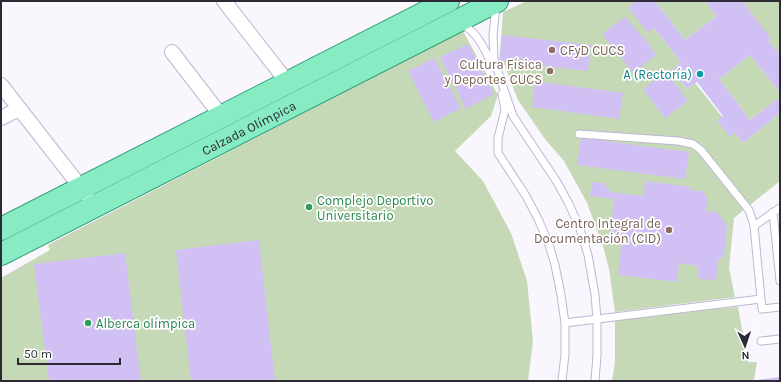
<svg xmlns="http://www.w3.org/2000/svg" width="781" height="382" font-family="Karla,sans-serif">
<rect width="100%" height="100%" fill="#f9f7fd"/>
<path fill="#c5d9b6" d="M527,1H636L648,32L654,28L681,62L672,70L687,89L695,83L743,143L780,113V181L734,218L729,268L735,297L615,312L609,269L603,246L587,203L564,161L545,139L518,100L500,53L503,12Z
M655,1H705L717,16L685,40Z
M738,1H780V55L768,40L770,38L741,2L740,3Z
M463,31L498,95L491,116L455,151L483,181L511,233L527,281L533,341L528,381H1V278L50,250L48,245Z
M750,55L780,93V97L750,120L719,79Z
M738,307L748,362H757L754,380L612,381L615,362V320L713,309Z"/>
<path fill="#d0c0f3" d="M636,1H655L685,40L717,16L705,1H738L740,3L742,1L771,38L768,40L780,55V93L750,55L719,79L750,120L780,97V113L743,143L735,133L730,137L717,120L723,116L697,82L687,89L672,70L681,62L654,28L648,33L628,7Z
M625,17L644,38L656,55L633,73L602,34Z
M502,35L591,45L588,71L499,61Z
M468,44L494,94L466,109L440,57Z
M434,58L461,108L434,122L408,71Z
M666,72L688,101L665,118L643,89Z
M535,81L623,93L619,119L532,107Z
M581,138L689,152L685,179L577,165Z
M645,181L691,187L690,190L702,191L708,198L706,211L717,212L727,225L724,256L718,260L716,281L697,278L698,266L679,263L677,282L618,275L622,238L610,236L614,199L590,196L592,182L604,183L610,192L643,196Z
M259,240L275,381H191L176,250Z
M125,253L141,381H49L34,264Z
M780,377V381H757V380Z"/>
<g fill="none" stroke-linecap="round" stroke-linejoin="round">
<g stroke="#bfb6d2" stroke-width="9">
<path id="lane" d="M496,5L493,36L494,60L513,116L557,182L569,204L580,229L588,255L595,295L597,319V355L595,381
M461,24C477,31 486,50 492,66
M502,94L505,110L498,138V153L526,196L538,219L548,242L555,265L561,295L565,323V354L562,381
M579,134L678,141L693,144L701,150L749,210L754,226L762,309L780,307
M773,212L780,281
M754,226L780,208
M565,323L761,299
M761,341L780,339"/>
</g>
<g stroke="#bfb6d2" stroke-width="16">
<path id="street" d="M224,1L288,83
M172,52L222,117
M1,85L86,194
M1,118L19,109"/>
</g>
<g stroke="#349f79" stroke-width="24">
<g id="primary">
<path d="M1,229L448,1"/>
<path id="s1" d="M1,254L497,1"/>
</g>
</g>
<use href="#lane" stroke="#fff" stroke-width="7"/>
<use href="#street" stroke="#fff" stroke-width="14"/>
<use href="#primary" stroke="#87ebc4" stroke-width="22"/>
</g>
<g fill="#8d6e63" stroke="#fff" stroke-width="1.5">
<circle cx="552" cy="50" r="4"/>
<circle cx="550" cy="71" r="4"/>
<circle cx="669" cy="230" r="4"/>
</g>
<circle fill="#0f9aa8" stroke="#fff" stroke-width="1.5" cx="700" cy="74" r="4"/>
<g fill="#2e9e5b" stroke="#fff" stroke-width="1.5">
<circle cx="309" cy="207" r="4"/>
<circle cx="88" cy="323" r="4"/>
</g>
<g text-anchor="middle" stroke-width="3.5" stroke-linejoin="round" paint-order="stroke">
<g font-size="13" fill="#785e54" stroke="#fff" text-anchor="end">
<text x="560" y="55" text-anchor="start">CFyD CUCS</text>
<text x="542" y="69">Cultura Física<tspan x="542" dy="15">y Deportes CUCS</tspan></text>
<text x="661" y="228">Centro Integral de<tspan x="661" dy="15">Documentación (CID)</tspan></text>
</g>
<g font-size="13" fill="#0d838f" stroke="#fff" text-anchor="end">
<text x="692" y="79">A (Rectoría)</text>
</g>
<g font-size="13" fill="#2d2a35" stroke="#fff">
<text dy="5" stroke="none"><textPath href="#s1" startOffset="278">Calzada Olímpica</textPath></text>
</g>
<g font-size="13" fill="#27864d" stroke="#fff" text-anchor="start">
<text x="317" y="205">Complejo Deportivo<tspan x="317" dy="15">Universitario</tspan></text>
<text x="96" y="328">Alberca olímpica</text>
</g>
</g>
<rect width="781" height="382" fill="none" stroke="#2d2a35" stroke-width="4"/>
<g transform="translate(745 346) rotate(177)" stroke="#ffffff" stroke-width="3" paint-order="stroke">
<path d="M0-3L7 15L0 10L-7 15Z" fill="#2d2a35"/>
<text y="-6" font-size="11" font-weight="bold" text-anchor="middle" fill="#2d2a35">N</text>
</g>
<path d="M18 358v6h102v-6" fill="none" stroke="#2d2a35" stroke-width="2"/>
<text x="24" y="358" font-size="12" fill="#2d2a35" stroke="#ffffff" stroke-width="3" paint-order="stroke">50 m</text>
</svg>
